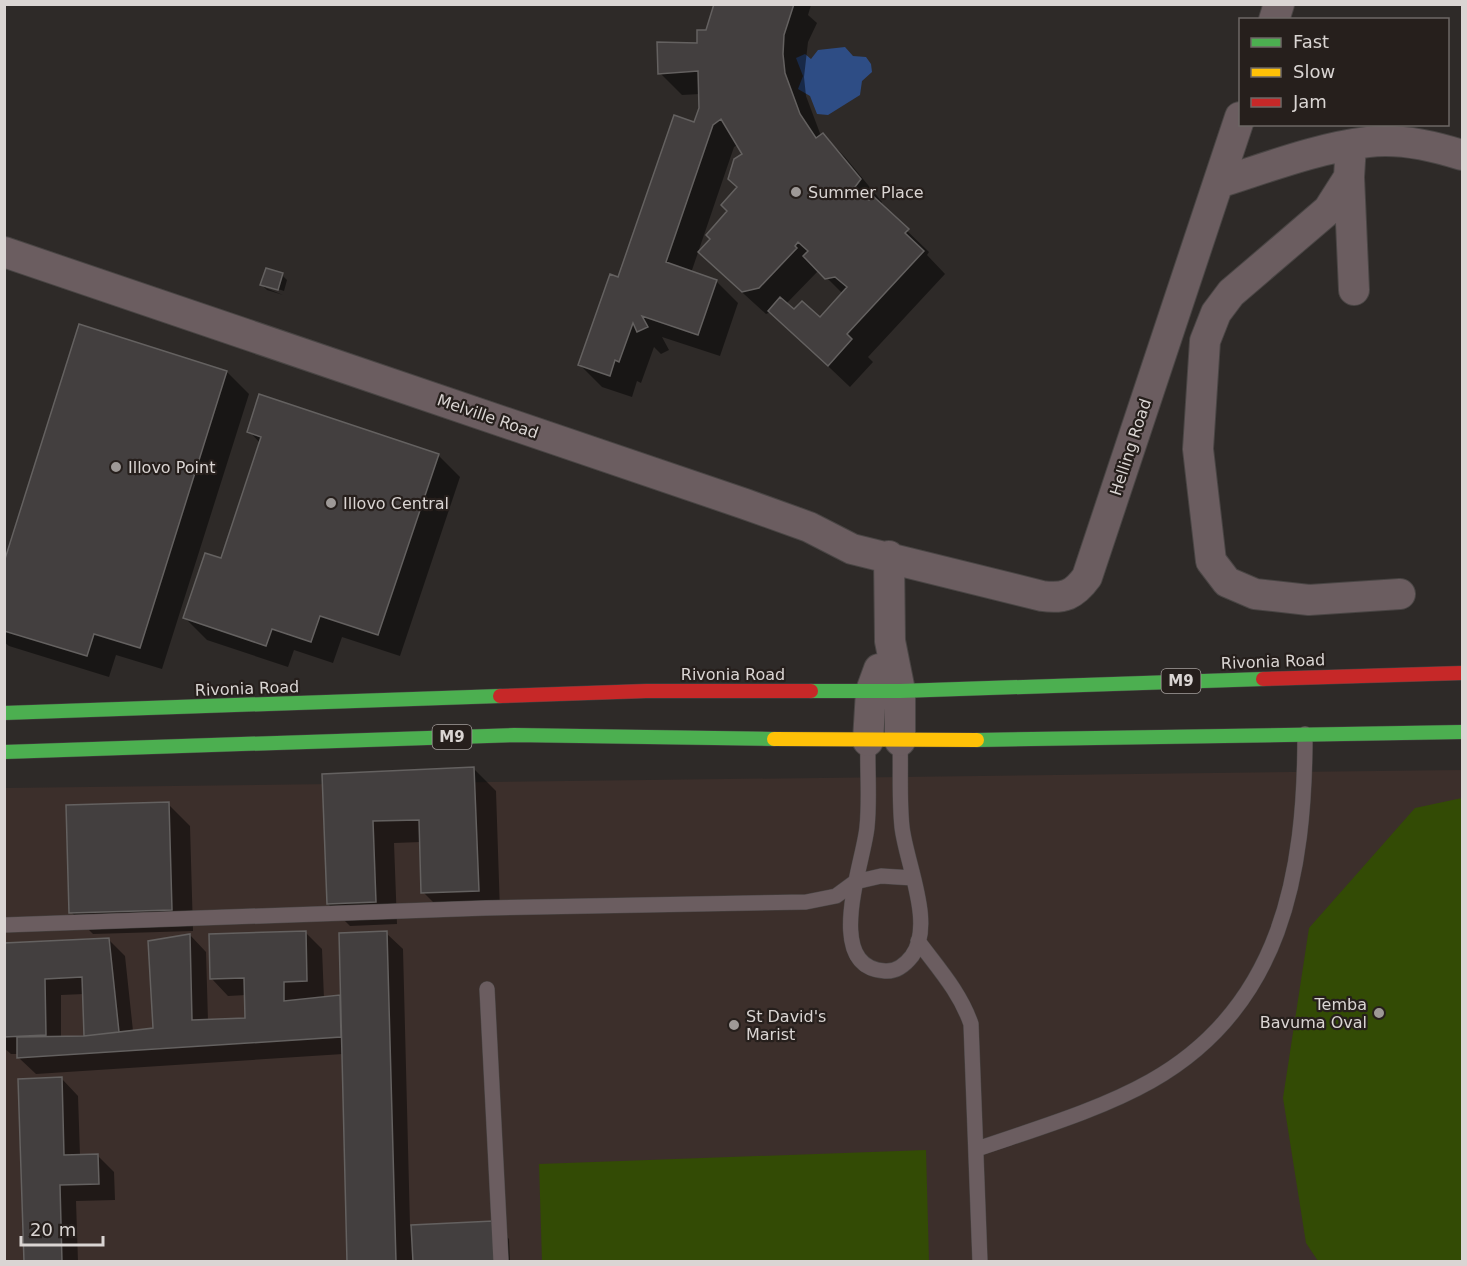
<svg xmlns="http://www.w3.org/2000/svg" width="1467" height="1266" font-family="'DejaVu Sans',sans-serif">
<rect width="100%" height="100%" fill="#2e2a28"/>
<path fill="#3c2f2b" d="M1462,770V1261H5L4,788Z"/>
<path fill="#334b05" d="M1462,798V1261H1318L1306,1243L1283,1098L1309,928L1415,808Z
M926,1150L929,1261H542L539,1164Z"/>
<path fill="#2e4d85" d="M845,47L853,56L866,57L871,64L872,72L862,81L860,95L828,115L817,114L810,96L798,89L803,76L796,58L805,54L811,59L818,50Z"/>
<path fill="#0007" fill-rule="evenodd" d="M717,4L811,5L808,15L817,23L808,42L804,77L806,96L821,136L823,135L845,157L882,202L880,205L929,252L927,255L945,274L868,357L873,362L850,387L771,312L766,314L722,274L712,239L729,211L739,188L744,155L738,145L734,147L691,273L716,281L738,303L720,356L662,337L669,350L661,354L654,347L641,383L637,381L632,397L602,387L580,365L701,108L700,94L682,95L660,73L698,44L707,31ZM819,270L843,294L820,319L794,312L786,304Z
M282,275L287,280L284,291L266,285V288L283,295L267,290L262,285Z
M80,326L227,372L249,394L162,669L116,655L109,677L9,646L4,642V567Z
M249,431L438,455L460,477L400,656L342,637L333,663L294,650L288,667L207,640L185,618L222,560L260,443Z
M474,769L496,791L500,912L445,914L423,892L421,842L394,843L397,924L350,926L328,904L324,775Z
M168,804L190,826L193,931L93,934L71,912Z
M305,932L322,949L324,999L341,997L386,933L403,949L410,1226L493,1222L509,1239L510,1262H349L343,1054L36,1074L19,1058V1054H11L4,1048V944L108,939L125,956L133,1031L154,1029L190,935L206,952L208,1021L247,1020L246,995L228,996L212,979ZM84,994L85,1038L61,1037V995Z
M62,1079L78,1096L80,1156L97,1155L114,1172L115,1200L76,1201L78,1262H25Z"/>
<path fill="#433f3f" stroke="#646160" stroke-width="1.5" d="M714,4H794L784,35L783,54L785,73L800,114L816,138L823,133L861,179L855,187L869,200L873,196L909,229L905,233L924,251L847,334L852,339L828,366L768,311L780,297L794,309L802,301L820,317L847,287L835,277L825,279L803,256L808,251L798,242L795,246L797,248L759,288L742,292L698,252L710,239L706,235L727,211L721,205L737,187L728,179L734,159L742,154L721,119L713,125L666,262L717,280L698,335L642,316L648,327L637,332L633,323L619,362L615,360L610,376L578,365L610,274L618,277L674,115L694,122L699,108L698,71L658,74L657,42L697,43V30H706Z
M266,268L283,273L278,290L260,285Z
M79,324L227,371L140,648L94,634L87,656L4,631V562Z
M259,394L439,454L378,635L320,616L311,642L272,629L266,646L183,618L205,553L221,558L261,437L247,432Z
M474,767L479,891L421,893L419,820L373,821L376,902L327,904L322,774Z
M169,802L172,910L69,913L66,805Z
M306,931L307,981L284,982V1001L340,995L341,1037L17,1058V1037L84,1036L153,1028L148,941L190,934L192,1020L245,1018L244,978L210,979L209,934Z
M387,931L396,1262H347L339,933Z
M109,938L119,1032L84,1036L82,977L45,979L46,1035L4,1037V943Z
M62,1077L64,1155L98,1154L99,1184L60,1185L62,1262H24L18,1079Z
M493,1221L495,1262H413L411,1225Z"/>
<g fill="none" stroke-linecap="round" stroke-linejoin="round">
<g stroke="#494544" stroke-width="16">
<path id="lane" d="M868,741C867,769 870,799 867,827C864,862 822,967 885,971C897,972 905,965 912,956C935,924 906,863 902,827C899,799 901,769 900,741
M4,925L486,908L806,902L836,896L855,882L881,876L913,878
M918,941C938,968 960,992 971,1024L980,1262
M487,989L501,1262
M977,1149C1032,1130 1100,1110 1151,1081C1282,1007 1305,873 1305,734"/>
</g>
<g stroke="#494544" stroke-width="32">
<path id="street" d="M1274,20L1279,4
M1351,145L1349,177L1328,210L1231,293L1216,313L1205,341L1198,449L1211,561L1227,582L1255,594L1309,600L1400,594
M1349,177L1354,290
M1218,183C1266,168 1317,148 1368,142C1398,138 1434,146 1462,155
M4,252L745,504L809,527L852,549L1042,596C1064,599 1074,595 1087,577L1240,117
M889,556L890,641L900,691V741
M868,741L871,691L879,669"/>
</g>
<g stroke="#494544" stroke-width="15">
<path id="fast" d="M811,691H900L1263,679
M4,713L500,696
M977,740L1462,732
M4,752L514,735L774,739"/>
</g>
<g stroke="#494544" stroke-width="15">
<path id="slow" d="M774,739L977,740"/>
</g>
<g stroke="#494544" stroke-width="15">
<path id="jam" d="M1263,679L1462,673
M500,696L646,691H811"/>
</g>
<use href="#lane" stroke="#6b5d60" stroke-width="15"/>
<use href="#street" stroke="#6b5d60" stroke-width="30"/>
<use href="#fast" stroke="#4caf50" stroke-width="14"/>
<use href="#slow" stroke="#ffc107" stroke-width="14"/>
<use href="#jam" stroke="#c62828" stroke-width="14"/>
</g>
<g fill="#9e9997" stroke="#261f1c" stroke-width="2">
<circle cx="796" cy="192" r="6"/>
<circle cx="116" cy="467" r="6"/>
<circle cx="331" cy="503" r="6"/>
<circle cx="1379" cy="1013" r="6"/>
<circle cx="734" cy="1025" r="6"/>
</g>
<g text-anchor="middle" stroke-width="4.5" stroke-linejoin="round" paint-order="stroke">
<g fill="#261f1c" stroke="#a49e9c" stroke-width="1.5">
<rect x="1161.5" y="669" width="39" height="24" rx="4.5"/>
<rect x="432.5" y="725" width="39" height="24" rx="4.5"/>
</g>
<g font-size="15" font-weight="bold" fill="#dad5d3">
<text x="1181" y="686">M9</text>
<text x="452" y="742">M9</text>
</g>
<g font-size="16" fill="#dad5d3" stroke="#261f1c" text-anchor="start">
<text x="808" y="198">Summer Place</text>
<text x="128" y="473">Illovo Point</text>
<text x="343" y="509">Illovo Central</text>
<text x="1367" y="1010" text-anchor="end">Temba<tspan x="1367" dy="18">Bavuma Oval</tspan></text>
<text x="746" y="1022">St David's<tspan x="746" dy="18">Marist</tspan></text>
</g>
<g font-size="16" fill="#dad5d3" stroke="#261f1c">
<text transform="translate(488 416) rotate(19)" y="6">Melville Road</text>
<text transform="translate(1130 447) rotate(-72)" y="6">Helling Road</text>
<text transform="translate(1273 661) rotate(-2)" y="6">Rivonia Road</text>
<text x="733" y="680">Rivonia Road</text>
<text transform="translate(247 688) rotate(-2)" y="6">Rivonia Road</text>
</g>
</g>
<rect width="1467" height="1266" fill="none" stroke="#dad5d3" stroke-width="12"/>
<rect x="1239" y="18" width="210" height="108" fill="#261f1c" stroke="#6e6865" stroke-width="1.5"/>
<rect x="1251" y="38" width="30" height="9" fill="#4caf50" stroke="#6e6865" stroke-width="1.5"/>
<text x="1293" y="48" font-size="18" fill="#dad5d3">Fast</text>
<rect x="1251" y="68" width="30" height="9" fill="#ffc107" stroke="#6e6865" stroke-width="1.5"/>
<text x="1293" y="78" font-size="18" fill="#dad5d3">Slow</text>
<rect x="1251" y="98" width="30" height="9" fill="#c62828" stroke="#6e6865" stroke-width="1.5"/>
<text x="1293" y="108" font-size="18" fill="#dad5d3">Jam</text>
<path d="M21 1236v9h82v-9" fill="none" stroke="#dad5d3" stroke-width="3"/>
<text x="30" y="1236" font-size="18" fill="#dad5d3" stroke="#261f1c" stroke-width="4.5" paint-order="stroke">20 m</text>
</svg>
